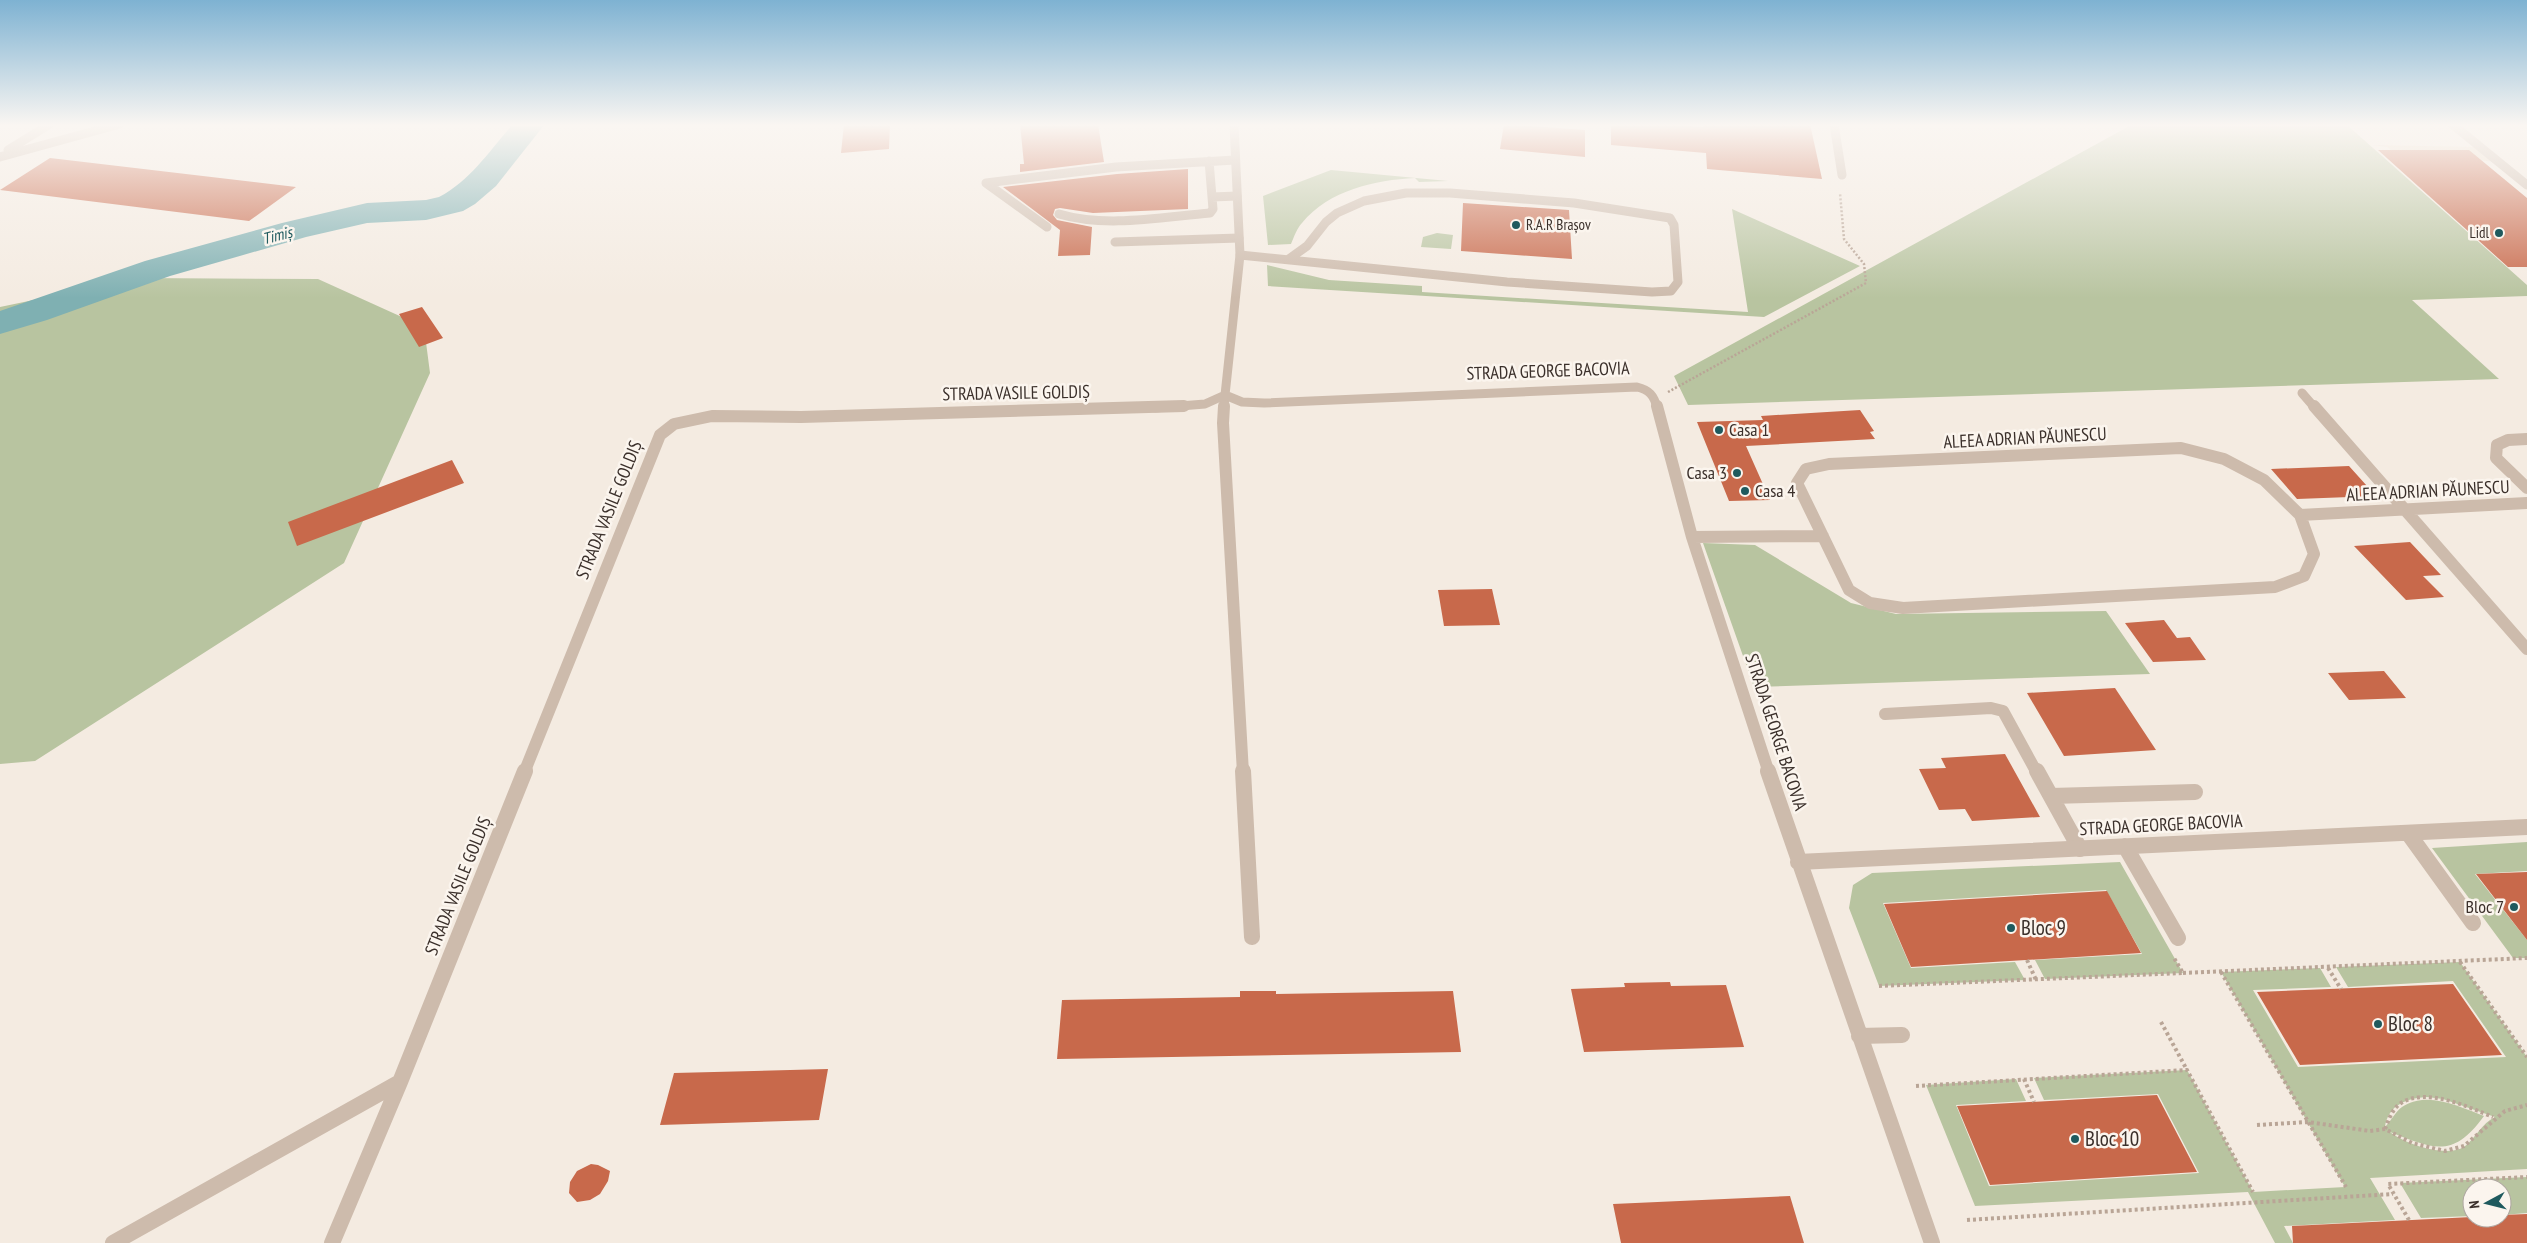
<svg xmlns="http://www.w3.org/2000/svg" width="2527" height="1243" font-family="'PT Sans Narrow',sans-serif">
<rect width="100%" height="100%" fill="#f4ebe1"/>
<path fill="#b8c4a0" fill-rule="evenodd" d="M2133,124H2346L2527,285V296L2412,300L2499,379L1688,405L1674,376Z
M1331,170L1448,181L1419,182L1415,178C1375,180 1329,190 1302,223C1297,228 1294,237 1291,244L1268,245L1263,196Z
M1732,209L1860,266L1764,317L1268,286L1267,265L1329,280L1422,286V292L1748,312Z
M1437,233L1453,235L1451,249L1421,247L1423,237Z
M139,278L318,279L424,327L430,373L344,563L35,761L0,764V307Z
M1703,543L1755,545L1851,603L1896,614L2106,611L2150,674L1754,687Z
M2527,842V871L2475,874L2527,940V958H2513L2432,848Z
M2120,862L2183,973L2045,979L2035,960L2142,954L2106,890L1883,903L1911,968L2015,962L2025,980L1879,986L1849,908L1853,885L1872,873Z
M2460,962L2527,1057V1169L2370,1178L2395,1220L2284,1226L2293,1243H2275L2248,1192L1975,1206L1926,1085L2016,1079L2026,1101L1956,1105L1989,1186L2199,1173L2158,1094L2044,1100L2034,1078L2187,1070L2253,1192L2345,1187L2221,972L2320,968L2331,987L2253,990L2298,1067L2506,1057L2453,981L2348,987L2336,967ZM2427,1097L2443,1099L2495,1117C2482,1123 2475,1139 2464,1147C2446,1158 2405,1144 2390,1132C2434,1149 2453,1159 2484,1116C2460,1107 2427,1090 2402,1107C2396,1111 2391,1121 2385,1127C2388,1105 2407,1098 2427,1097Z
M2527,1177V1213L2502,1215V1188H2472V1216L2421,1218L2400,1183Z"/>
<path fill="#ecdcc8" d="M2372,145L2478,147L2496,162L2391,150L2387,147Z"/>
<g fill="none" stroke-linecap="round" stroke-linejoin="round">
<path fill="#7fb0b2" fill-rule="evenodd" d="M513,124H545L496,186L475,204L463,211L426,220L367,223L306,237L170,276L47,320L0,334V311L145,261L282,223L367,203L426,200L439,197C471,180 489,151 513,124Z"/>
</g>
<path fill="#c8694b" d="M844,124H890L889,149L841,153Z
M1020,124H1098L1104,162L1020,172V164H1024Z
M1504,124L1585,130V157L1500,149Z
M1611,124H1668L1703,127V124H1810L1822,179L1707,169L1706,153L1611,145Z
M2378,150H2469L2527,198V267H2508Z
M50,158L296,187L249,221L0,190Z
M1188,169V209L1093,213L1060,208L1055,209L1053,215L1057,220L1092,227L1090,255L1058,256L1060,230L1003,187L1117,174Z
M1463,203L1569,210L1572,259L1461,251Z
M422,307L443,338L419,347L399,314Z
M1860,410L1874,431L1870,432L1875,439L1746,446L1770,500L1729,501L1697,422L1763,420L1761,416Z
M452,460L464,483L297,546L288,522Z
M2349,466L2376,496L2297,499L2271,469Z
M2410,542L2441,575L2423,576L2444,597L2406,600L2354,546Z
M1492,589L1500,625L1444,626L1438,590Z
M2164,620L2177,638L2190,637L2206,660L2153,662L2125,623Z
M2384,671L2406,698L2349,700L2328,673Z
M2115,688L2156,750L2064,756L2027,693Z
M2005,754L2040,817L1972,821L1965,809L1939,810L1919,769L1946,768L1941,758Z
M2527,872V940L2476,874Z
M2107,891L2141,953L1911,967L1884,904Z
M1670,982L1671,986L1726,985L1744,1047L1584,1052L1571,989L1625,987L1624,983Z
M2453,984L2502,1055L2300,1065L2257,992Z
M1240,991H1276V994L1453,991L1461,1052L1057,1059L1062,1000L1240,997Z
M828,1069L819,1120L660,1125L674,1073Z
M2157,1095L2197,1172L1990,1185L1957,1106Z
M591,1164L598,1165L610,1171L608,1181L600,1194L590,1200L577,1202L569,1193L570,1182L577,1171Z
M1790,1196L1804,1243H1621L1613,1204Z
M2527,1214V1243H2293L2292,1226L2472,1217L2502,1218V1215Z"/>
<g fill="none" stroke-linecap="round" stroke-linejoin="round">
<path stroke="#b9a596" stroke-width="2.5" stroke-dasharray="2 2" stroke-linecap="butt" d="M1668,392L1866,283L1864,264L1844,239L1840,193"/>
<path stroke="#b9a596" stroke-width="4" stroke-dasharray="3 3" stroke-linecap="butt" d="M2027,960L2036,980
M2460,962L2527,1057
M2328,968L2341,989
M2221,972L2346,1187
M2183,973L2527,958
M1879,986L2183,973L2174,958
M2161,1022L2187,1070
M2024,1079L2034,1102
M1916,1086L2187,1070L2253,1192
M2257,1125L2308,1122L2370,1131L2385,1129L2412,1143L2445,1151L2464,1146L2505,1111L2527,1105
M2385,1129C2389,1119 2392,1109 2401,1103C2427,1087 2468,1107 2493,1117
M1967,1220L2393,1194
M2409,1220L2388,1184L2527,1177"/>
<path stroke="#cdbbac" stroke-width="9" d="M1834,124L1842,175
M2452,124L2527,185
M1212,197L1237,196
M1059,214C1106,228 1162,217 1210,213L1213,209L1209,161
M1047,227L986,183L1116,167L1235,160
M1115,242L1239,238
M1240,255L1507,282L1652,292L1671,291L1678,282L1674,225L1670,218L1574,203L1450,193H1406L1364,201L1337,213L1326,222L1307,246L1289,259
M1224,408L1225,395"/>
<path stroke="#cdbbac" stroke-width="12" d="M1224,406L1223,423L1243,773
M1885,714L1991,708L2003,711L2037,773"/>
<path stroke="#cdbbac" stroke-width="16" d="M1243,771L1252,937
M2037,771L2080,849
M2051,796L2195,792"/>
<path stroke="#cdbbac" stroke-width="9" d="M8,150L50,124
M0,157L120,124
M2302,393L2315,408
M1225,395L1242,402L1264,403L1637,387C1649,390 1654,395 1657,408
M1225,395L1240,255L1234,124
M1155,408L1205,404L1225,395"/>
<path stroke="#cdbbac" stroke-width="12" d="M1657,406L1692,537L1769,773
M2314,406L2527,649
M2527,439L2508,440L2497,445L2496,458L2527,488
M2181,448L2224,459L2264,480L2300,515L2314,554L2304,576L2275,587L1903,608L1870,603L1849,590L1797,483L1806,469L1829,464Z
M2300,515L2527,503
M1692,537L1823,536
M524,773L660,435L674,424L712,416L801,417L1184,406"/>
<path stroke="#cdbbac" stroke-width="16" d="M1768,771L1932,1243
M2408,833L2473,923
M2125,846L2178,938
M1798,862L2527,827
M1859,1036L1902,1035
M113,1243L400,1082
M332,1243L400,1082L525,771"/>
</g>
<linearGradient id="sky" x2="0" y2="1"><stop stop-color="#7eb2d2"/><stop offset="0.42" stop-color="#faf6f2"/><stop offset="1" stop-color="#faf6f2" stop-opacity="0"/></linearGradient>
<rect width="2527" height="298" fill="url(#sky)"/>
<g fill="#1f5a5e" stroke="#fbf5ee" stroke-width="2">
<circle cx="1516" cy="225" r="5"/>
<circle cx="2499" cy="233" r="5"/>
<circle cx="1719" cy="430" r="5"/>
<circle cx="1737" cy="473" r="5"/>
<circle cx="1745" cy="491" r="5"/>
<circle cx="2514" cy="907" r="5"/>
<circle cx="2011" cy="928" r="5"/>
<circle cx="2378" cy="1024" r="5"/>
<circle cx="2075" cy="1139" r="5"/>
</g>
<g text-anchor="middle" stroke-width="5" stroke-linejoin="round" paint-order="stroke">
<g font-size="15" fill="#3b302b" stroke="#fbf5ee" text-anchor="start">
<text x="1526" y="230">R.A.R Brașov</text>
<text x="2489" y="238" text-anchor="end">Lidl</text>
</g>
<g font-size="16" font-style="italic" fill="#1f5a5e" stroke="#fbf5ee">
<text transform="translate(277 235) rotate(-14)" y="6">Timiș</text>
</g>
<g font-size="18" fill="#3b302b" stroke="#fbf5ee">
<text transform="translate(1548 371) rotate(-2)" y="6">STRADA GEORGE BACOVIA</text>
<text transform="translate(1016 393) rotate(-1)" y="6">STRADA VASILE GOLDIȘ</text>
<text transform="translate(2025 438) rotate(-3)" y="6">ALEEA ADRIAN PĂUNESCU</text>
<text transform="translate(2428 491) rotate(-3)" y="6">ALEEA ADRIAN PĂUNESCU</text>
<text transform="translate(609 510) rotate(-68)" y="6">STRADA VASILE GOLDIȘ</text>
<text transform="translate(1776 732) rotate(72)" y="6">STRADA GEORGE BACOVIA</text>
<text transform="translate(2161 825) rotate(-3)" y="6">STRADA GEORGE BACOVIA</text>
<text transform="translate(458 886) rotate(-68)" y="6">STRADA VASILE GOLDIȘ</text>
</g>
<g font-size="18" fill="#3b302b" stroke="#fbf5ee" text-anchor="start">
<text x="1729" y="436">Casa 1</text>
<text x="1727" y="479" text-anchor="end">Casa 3</text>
<text x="1755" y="497">Casa 4</text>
<text x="2504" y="913" text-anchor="end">Bloc 7</text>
</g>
<g font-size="21" fill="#3b302b" stroke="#fbf5ee" text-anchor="start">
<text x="2021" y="935">Bloc 9</text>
<text x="2388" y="1031">Bloc 8</text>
<text x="2085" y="1146">Bloc 10</text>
</g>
</g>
<g transform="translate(2487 1203) rotate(263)"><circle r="24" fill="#fbf5ee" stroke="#aea6a0"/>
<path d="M0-4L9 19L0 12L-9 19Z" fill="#1f5a5e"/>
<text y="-8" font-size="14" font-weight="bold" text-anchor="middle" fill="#3b302b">N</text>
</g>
</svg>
